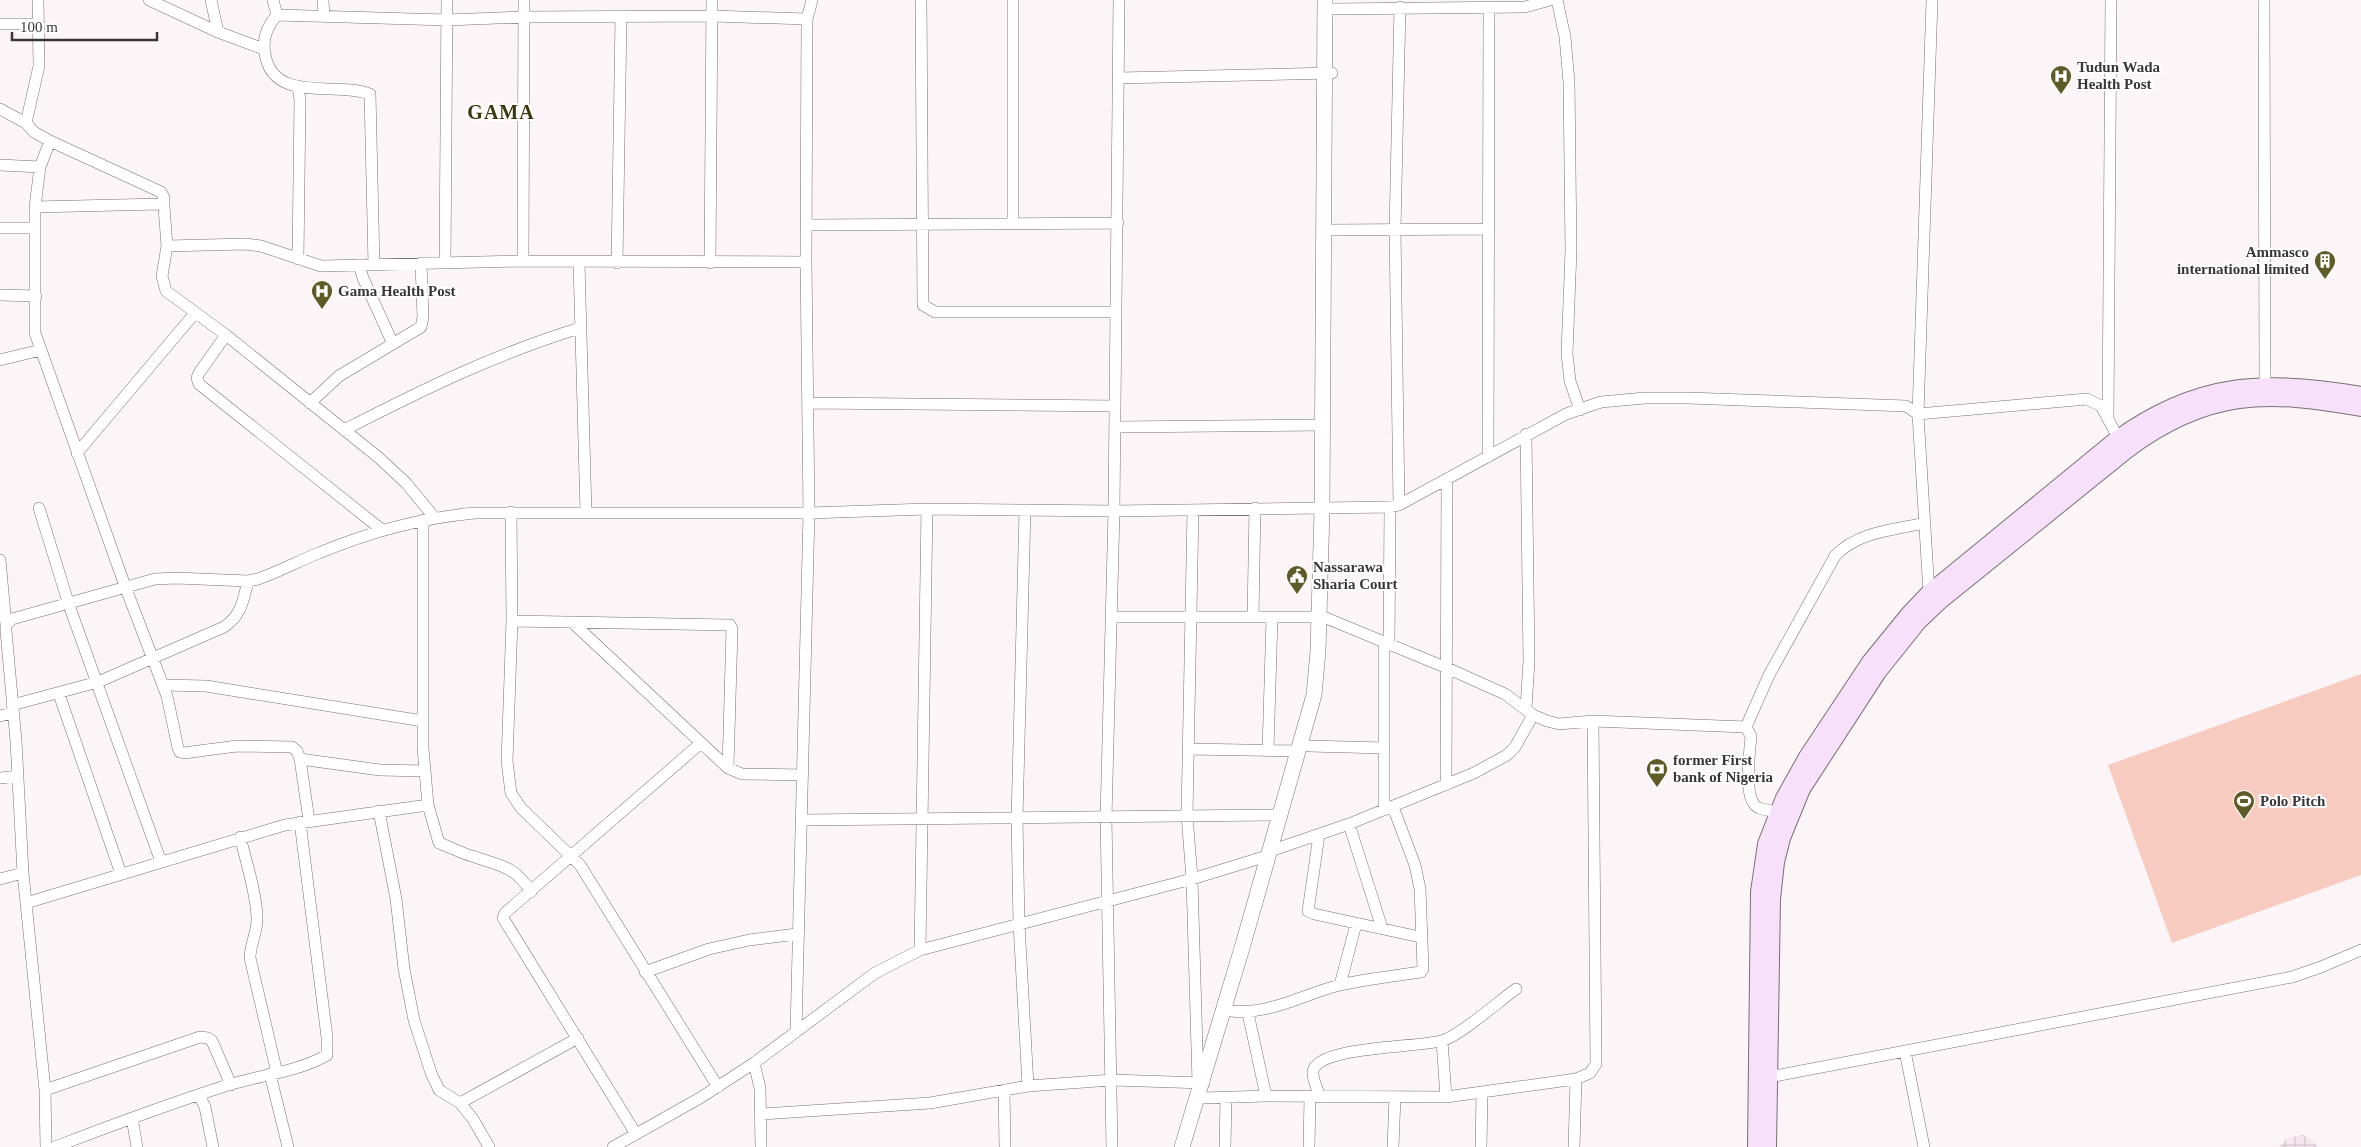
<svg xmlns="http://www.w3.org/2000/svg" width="2361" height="1147" font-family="Georgia,serif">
<defs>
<pattern id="industrial-grid" width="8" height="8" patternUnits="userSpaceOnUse" patternTransform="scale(1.25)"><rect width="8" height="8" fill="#f5e6ed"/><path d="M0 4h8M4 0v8" fill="none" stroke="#d3c6cc"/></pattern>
</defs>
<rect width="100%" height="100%" fill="#fcf5f8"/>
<path fill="url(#industrial-grid)" d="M2303,1135L2309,1138L2318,1147H2279L2287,1138Z"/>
<path fill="#f8cbc1" d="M2361,674V875L2172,943L2108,765Z"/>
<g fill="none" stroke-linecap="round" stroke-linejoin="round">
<g stroke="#767173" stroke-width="12">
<path id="minor" d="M149,0L218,32L264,49
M211,0L218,32
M273,0L277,15
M323,0L324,16
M921,0L923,305L935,312H1116
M1013,0V224
M1557,0L1565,37L1569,82L1571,250L1567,354L1570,381L1580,410
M2264,0L2265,385
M1333,9L1525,7L1550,0
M0,24H38
M1119,78L1332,73
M298,87L300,100L298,259
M0,109L26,123L34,132L50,141L161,192L164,198V207
M26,123L39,66L38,0
M50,141L40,167L35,207V333L125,586L167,696L178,748L180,752L184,753L237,746L292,747L297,751L300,759L309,820
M0,165L40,167
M35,207L160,204L164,207L167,246L162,276L166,291L226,335L378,457L406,483L434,517
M807,225L1118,223
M0,228H35
M1330,230L1488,229
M167,246L245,244L261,246L321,266L523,261L806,262
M523,261L524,0
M445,262L447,0
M579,263L586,513
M617,263L621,18
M710,263L712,0
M359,265L363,278L393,344
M374,265L370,94C337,81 273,104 265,54C262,39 267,26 277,15L447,20L524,17L712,16L807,19
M0,295L36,296
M226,335L199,373L197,378L199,384L382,530
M0,360L41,350
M310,403L339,376L421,327L423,317L421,263
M808,403L1115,406
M2108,418L2111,0
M1115,427L1322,425
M344,430C422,390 495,354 580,328
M77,453L195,313
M1488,457L1489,7
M1399,505L1395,230L1400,7
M39,508L69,605L161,862
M1025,510L1017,819L1019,924L1028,1086
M1193,510L1187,815L1192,879L1198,1082
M511,512L512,621L507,761L511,793L521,808L580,865L718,1087
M423,520V748L428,805L439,843C450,847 461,853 472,856C500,866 514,865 531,892
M0,560L6,625
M1929,593L1918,414L1932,0
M1253,616L1255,508
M1112,617H1318
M1326,618L1447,668L1505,694L1533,715L1547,721L1559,724L1593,721L1746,727L1751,736C1750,752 1742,801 1759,808C1767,811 1777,811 1786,814
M512,621L730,625L732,629L728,768
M572,622L728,768L742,774L803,775
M1384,642V810
M1389,645L1390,507
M163,685L206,686L423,721
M59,694L121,874
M12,705L98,682L224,627C242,615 243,600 248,581
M1526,708L1529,661L1526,434
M0,716L13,713
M1746,727L1769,675L1835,556C1857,532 1893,530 1925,523
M1309,746L1384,748
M1189,749L1299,751
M1268,751L1272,617
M300,759L380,770L425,771
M0,778L18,776
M1446,785L1447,480
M379,811L396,899L404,969L414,1020L431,1073L439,1090L460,1103L473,1119L489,1147
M803,820L1279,815
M1349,824L1382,928
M1319,835L1308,911L1314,914L1420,937
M240,837C246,861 256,892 257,917C258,931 250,944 250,958L277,1073
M1276,849L1349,824L1474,773L1507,755L1515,747L1533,715
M0,879L23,873
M26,903L285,825L428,805
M920,950L927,509
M645,972L709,949L749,940L797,934
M1340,985L1356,924
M1231,1011C1271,1015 1303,994 1340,985C1366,979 1394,976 1421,972L1423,969L1420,889L1415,865L1393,807
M1248,1013L1266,1096
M796,1031L809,513L806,262L807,19L812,0
M1442,1041L1446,1097
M1905,1051L1924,1147
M754,1063L760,1088L761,1147
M270,1074L288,1147
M1769,1077L2292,977L2321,967L2361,950
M45,1090L200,1037L208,1038L212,1041L231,1085
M1004,1090L1005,1147
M199,1095L205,1107L213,1147
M1320,1097C1318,1090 1312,1079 1313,1071C1319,1045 1424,1048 1444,1040C1462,1034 1499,1001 1516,989
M1204,1098L1266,1096L1446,1097L1576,1079L1590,1073L1596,1064L1593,721
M460,1103L578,1038
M761,1114L930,1103L1028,1086L1112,1080L1204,1083
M132,1118L137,1147
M636,1134L503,918L505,913L701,743
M46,1147L45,1090L23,873L16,741L6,631V625L12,619L155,579L176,578L248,581L258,579C279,572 298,561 319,553C369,532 421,518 475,513H809L927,509L1114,511L1390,507L1399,505L1566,414L1601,402L1645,398H1688L1906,406L1918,414L2087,399L2101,406L2121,443
M55,1147C112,1125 169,1104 228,1085C260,1075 298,1072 327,1055V1037L300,822
M613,1147L700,1098L754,1063L875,973L920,950L1192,879L1267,856
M1112,1147L1106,818L1114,511L1119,0
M1225,1147L1226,1098
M1309,1147L1310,1097
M1393,1147L1395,1097
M1481,1147L1482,1093
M1574,1147L1576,1079"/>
</g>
<g stroke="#767173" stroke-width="16">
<path id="tertiary" d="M1182,1147L1242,948L1314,695L1318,651L1322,509L1325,0"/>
</g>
<g stroke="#767173" stroke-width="18">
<path id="secondary" d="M1756,1147L1759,892L1766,844L1784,798L1807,757L1870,662L1909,614L1929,593L2117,439C2197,381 2266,378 2361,395
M1768,1147L1772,899L1776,862L1782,838L1802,789L1878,672L1918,622L1940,601L2127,450C2207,390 2267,391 2361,408"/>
</g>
<use href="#minor" stroke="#fff" stroke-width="11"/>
<use href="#tertiary" stroke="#fff" stroke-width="15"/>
<use href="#secondary" stroke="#f7e0fa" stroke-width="16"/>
</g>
<defs>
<g id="hospital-pin" transform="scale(1.125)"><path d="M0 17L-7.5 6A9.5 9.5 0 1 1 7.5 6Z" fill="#5f5b27" stroke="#fff"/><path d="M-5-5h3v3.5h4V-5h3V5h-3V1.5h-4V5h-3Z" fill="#fff"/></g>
<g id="building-pin" transform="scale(1.125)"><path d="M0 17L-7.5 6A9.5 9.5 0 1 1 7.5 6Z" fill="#5f5b27" stroke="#fff"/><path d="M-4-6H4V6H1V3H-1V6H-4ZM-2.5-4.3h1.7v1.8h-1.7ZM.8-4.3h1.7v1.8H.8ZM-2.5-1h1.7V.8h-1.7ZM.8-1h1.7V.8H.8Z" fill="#fff"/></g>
<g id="civic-pin" transform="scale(1.125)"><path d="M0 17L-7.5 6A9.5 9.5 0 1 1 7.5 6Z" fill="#5f5b27" stroke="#fff"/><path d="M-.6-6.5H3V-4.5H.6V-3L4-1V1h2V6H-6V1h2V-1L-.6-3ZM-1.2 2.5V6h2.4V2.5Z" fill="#fff"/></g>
<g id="bank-pin" transform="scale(1.125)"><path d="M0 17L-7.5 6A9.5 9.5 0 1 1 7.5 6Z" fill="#5f5b27" stroke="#fff"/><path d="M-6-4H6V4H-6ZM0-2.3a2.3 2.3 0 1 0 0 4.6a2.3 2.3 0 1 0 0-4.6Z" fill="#fff"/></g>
<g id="stadium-pin" transform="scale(1.125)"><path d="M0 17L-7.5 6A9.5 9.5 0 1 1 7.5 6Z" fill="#5f5b27" stroke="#fff"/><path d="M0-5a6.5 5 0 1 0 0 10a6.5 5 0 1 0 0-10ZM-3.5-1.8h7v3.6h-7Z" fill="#fff"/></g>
</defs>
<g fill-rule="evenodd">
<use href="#hospital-pin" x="2061" y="76"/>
<use href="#building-pin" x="2325" y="261"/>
<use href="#hospital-pin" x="322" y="291"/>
<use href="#civic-pin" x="1297" y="576"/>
<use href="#bank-pin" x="1657" y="769"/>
<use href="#stadium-pin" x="2244" y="801"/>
</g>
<g text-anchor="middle" stroke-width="4" stroke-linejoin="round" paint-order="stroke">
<g font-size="15" font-weight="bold" fill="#393637" stroke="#fff" text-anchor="start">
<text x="2077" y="72">Tudun Wada<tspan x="2077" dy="17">Health Post</tspan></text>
<text x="2309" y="257" text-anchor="end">Ammasco<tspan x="2309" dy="17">international limited</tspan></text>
<text x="338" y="296">Gama Health Post</text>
<text x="1313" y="572">Nassarawa<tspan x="1313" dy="17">Sharia Court</tspan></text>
<text x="1673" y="765">former First<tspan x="1673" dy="17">bank of Nigeria</tspan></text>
<text x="2260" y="806">Polo Pitch</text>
</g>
<g font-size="20" font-weight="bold" letter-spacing="1" fill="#3b380e" stroke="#fff">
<text x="501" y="119">GAMA</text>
</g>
</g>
<path d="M12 32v8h145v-8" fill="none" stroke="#393637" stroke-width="2.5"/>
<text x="20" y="32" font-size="15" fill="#393637" stroke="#ffffff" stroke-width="4" paint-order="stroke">100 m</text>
</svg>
